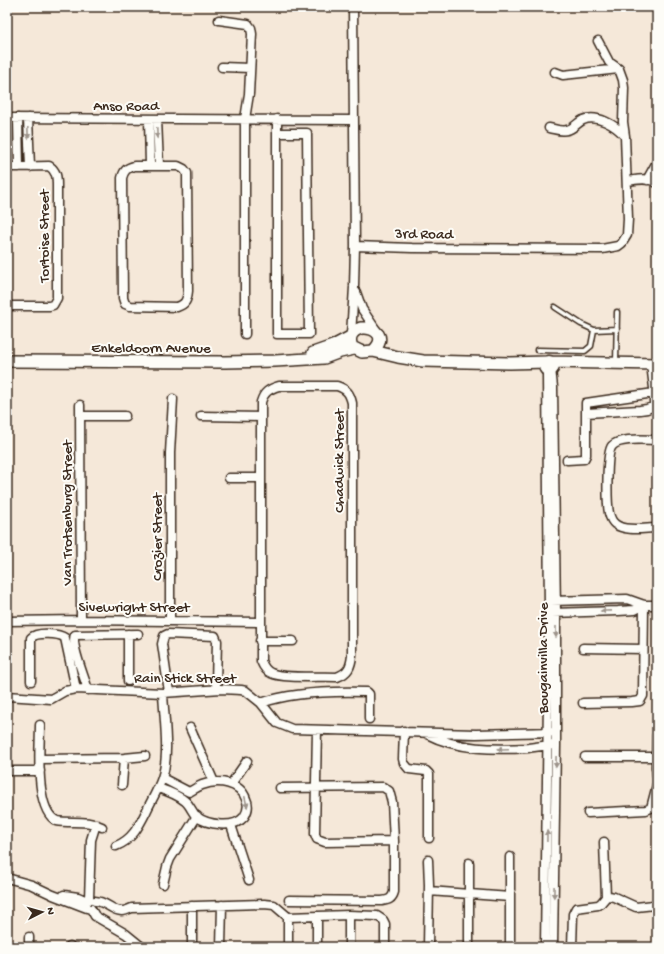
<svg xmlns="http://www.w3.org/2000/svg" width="664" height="954" font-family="'Gochi Hand',sans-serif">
<rect width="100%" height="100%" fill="#f5e8d9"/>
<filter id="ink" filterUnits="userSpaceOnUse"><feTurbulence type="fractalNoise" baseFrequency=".025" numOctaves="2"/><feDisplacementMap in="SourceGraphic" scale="8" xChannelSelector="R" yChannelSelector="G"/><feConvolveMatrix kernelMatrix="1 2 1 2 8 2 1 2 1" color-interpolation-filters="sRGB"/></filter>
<g filter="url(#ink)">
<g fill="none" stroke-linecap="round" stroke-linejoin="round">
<g stroke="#3b2a1e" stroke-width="7">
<path id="lane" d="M555,307L581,324L594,330L617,329
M537,350L585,351L591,346L594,330
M616,363L617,312"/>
</g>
<g stroke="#3b2a1e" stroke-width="11">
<path id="street" d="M219,20L248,24L251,28L252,34L249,94L245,119V334
M222,67L250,68
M555,72L563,75L619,69
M7,118L353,120
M18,118L19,167
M28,118L30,167
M149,119L150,166
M157,119L159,166
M277,119V334H309L307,133H277
M549,128C555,129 561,132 567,130C573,129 577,123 583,120C597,114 615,125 624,135
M134,166H178L184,169L187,173L188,291C187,300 186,304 177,307L130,306L125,304L123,298L122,178C124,170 127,168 134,166Z
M7,167L49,166C57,171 57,178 57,186V298L53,305L49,306H7
M647,180L657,162
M627,181C636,180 649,177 657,183
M355,246L412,248L602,249L618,246L622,243L627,235L628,219L625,136L623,122L624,88L623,80L619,69L609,62L598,41
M356,292L362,309L378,333
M351,335L354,287L355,246L353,7
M551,369L553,387L556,612V745L553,947
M279,386H337C347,389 350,394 352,403V655C351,667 348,673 337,677C321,676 283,679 271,673C266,671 263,666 261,661V402C264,392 269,389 279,386Z
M80,405L81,620
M586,413L640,410L647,409L654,406V388L651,364
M80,416H125
M201,416L261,417
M657,440C645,440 620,437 612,446C606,453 607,503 609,513C610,517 611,521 615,524C625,532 645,528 657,528
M567,460L584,459L586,455V403L654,393
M229,478H261
M551,601L627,599L644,605H657
M552,613L618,611L635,610L644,605
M170,620V453L173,399
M7,621L81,620L260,622
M260,641H293
M583,648L643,649
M31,681V638C36,632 59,633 65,638L76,689
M128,681V634
M88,690C85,678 70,644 75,635L138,634
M169,692L162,644L164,636L168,634L215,636L217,641L216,684
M7,696L51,699L65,691L76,689L163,693L221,689L241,690L246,691L261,703L277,723L292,729L476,734L553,732
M261,703C292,692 334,691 367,692L369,694V719
M583,703L632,702L640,701L643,696L644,605
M40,725C40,746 34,811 57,821C62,822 68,822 73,822C84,822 92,822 102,827
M190,728L214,782
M317,730L315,834L317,839L325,842L394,841
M404,731L403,759L404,763L409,769L426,771L429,774V838
M427,734C458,750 495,750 528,748C537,747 545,745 553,745
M657,735L656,767L657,775
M585,757H656
M40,759L124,758L145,756
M7,771H40
M231,784L247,761
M122,785L124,758
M158,788C167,791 178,795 185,801C190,805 192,812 196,816C207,825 234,829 244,817C248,811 249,805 246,799C240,782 218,779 202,785C197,787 193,790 189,792L162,778
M280,788L383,787L389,791L392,802L394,841V892C392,899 389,900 382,901L289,900
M588,813L646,810L651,808L657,785
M231,825L249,880
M604,842L606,897
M116,846C132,840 139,826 146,812C151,801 158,790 162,778C170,754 164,718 163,693
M469,863V947
M7,878L32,885L53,895L87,908
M163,884L167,867L170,859L197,816
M429,891L510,897
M64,895L78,897L87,901
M89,899L91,840L96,824
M95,901C106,901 113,912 122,911C126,911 129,909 132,908L264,904L274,905L288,917L349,915L377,916L383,920L385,924V947
M192,906V947
M91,909L95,916L126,934L142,947
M317,916V947
M288,917V947
M29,947V937
M70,947V946
M221,947L222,905
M349,947V915
M428,947L429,885L428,860
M510,947V857
M545,947L549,613L547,374
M572,947L573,914L576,908L598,905L601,903L606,897L609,896L614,897L636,907L654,905"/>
</g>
<g stroke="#3b2a1e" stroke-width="14">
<path id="secondary" d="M361,328C377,327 387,338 373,351L362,352L352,347C348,337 352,331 361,328Z
M373,351L398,357L423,361L510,363L546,362
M313,353L333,346L350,337
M7,361L225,362L275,361L324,358L340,352L354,349
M544.5 366a4.5 4.5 0 1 1 9 0a4.5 4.5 0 1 1-9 0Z
M551,362L657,364"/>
</g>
<use href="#lane" stroke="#fdfcf7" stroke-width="4"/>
<use href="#street" stroke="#fdfcf7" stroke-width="8"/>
<use href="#secondary" stroke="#fdfcf7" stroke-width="11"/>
</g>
<defs><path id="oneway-solid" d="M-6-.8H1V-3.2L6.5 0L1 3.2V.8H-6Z"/></defs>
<g fill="#9c938a">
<use href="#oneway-solid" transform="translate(28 133) rotate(88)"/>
<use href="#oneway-solid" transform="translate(157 133) rotate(88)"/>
<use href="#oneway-solid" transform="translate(606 611) rotate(179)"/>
<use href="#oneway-solid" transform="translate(556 632) rotate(90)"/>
<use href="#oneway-solid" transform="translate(503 749) rotate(178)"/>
<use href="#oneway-solid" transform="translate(556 762) rotate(91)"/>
<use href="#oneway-solid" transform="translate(246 802) rotate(77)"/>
<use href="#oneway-solid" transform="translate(547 836) rotate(-89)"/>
<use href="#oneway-solid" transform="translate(554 892) rotate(91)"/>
</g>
</g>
<g text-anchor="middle" stroke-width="4" stroke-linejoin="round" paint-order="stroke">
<g font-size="15" fill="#3b2a1e" stroke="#fdfcf7">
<text x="126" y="110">Anso Road</text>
<text transform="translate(424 233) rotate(1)" y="5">3rd Road</text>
<text transform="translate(43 236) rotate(-90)" y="5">Tortoise Street</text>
<text x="151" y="352">Enkeldoorn Avenue</text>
<text transform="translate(338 461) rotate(-90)" y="5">Chadwick Street</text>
<text transform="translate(66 513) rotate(-90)" y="5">Van Trotsenburg Street</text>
<text transform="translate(156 537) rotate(-90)" y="5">Crozier Street</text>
<text x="134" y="611">Sivewright Street</text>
<text transform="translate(542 658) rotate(-90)" y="5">Bougainvilla Drive</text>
<text x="185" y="682">Rain Stick Street</text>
</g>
</g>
<rect width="664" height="954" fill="none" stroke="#fdfcf7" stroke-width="24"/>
<rect x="12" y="12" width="640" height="930" fill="none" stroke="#3b2a1e" stroke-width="1.5" filter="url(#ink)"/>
<g transform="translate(42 912) rotate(84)" stroke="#fdfcf7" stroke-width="3" paint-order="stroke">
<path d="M0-3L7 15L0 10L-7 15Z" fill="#3b2a1e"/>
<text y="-6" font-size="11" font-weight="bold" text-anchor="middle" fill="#3b2a1e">N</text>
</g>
</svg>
